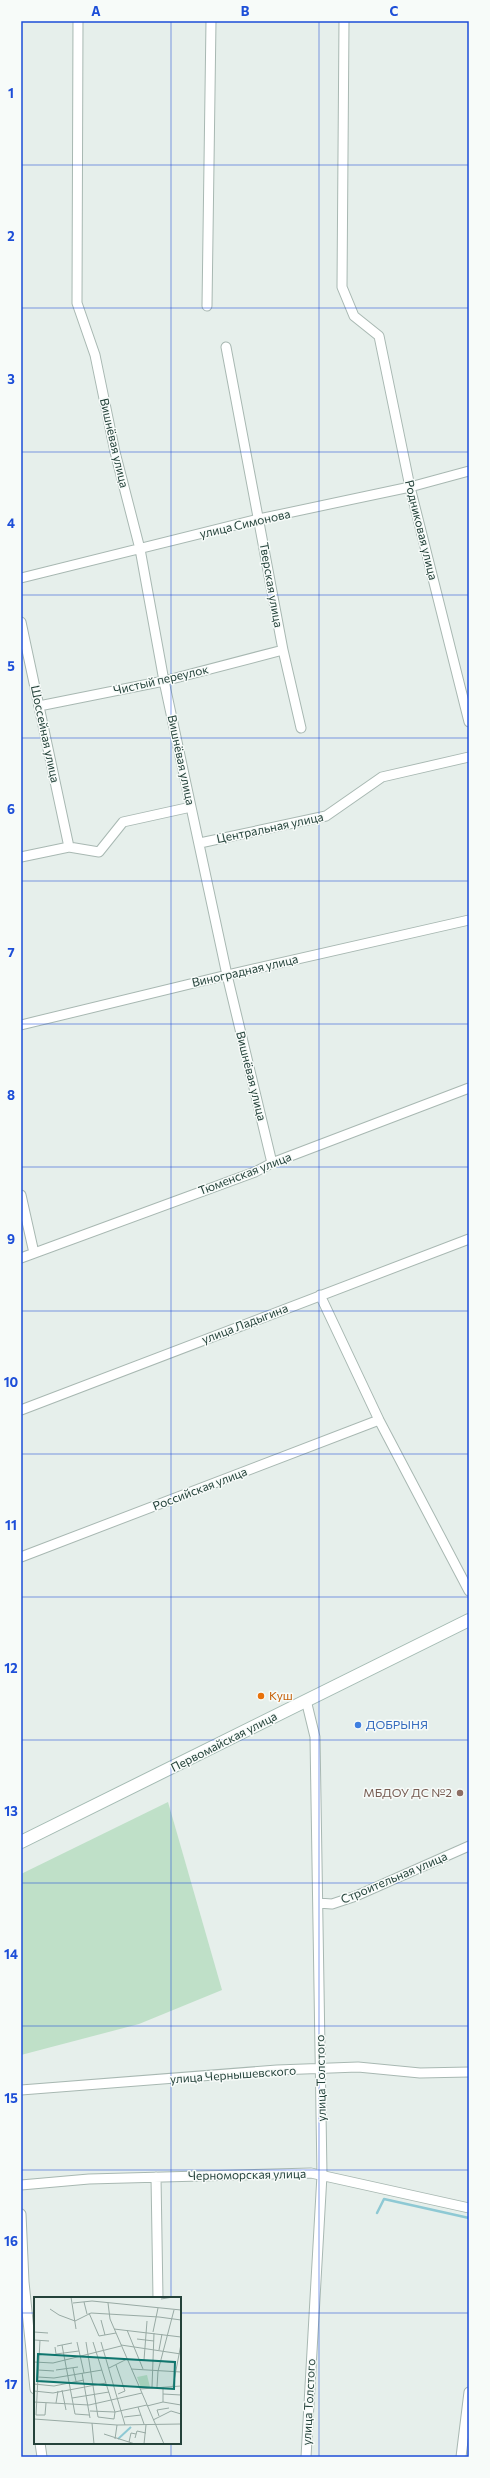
<svg xmlns="http://www.w3.org/2000/svg" width="490" height="2478" font-family="Commissioner,sans-serif">
<rect width="100%" height="100%" fill="#e6efeb"/>
<path fill="#bfe0c8" d="M168,1802L222,1990L139,2024L21,2055V1874Z"/>
<g fill="none" stroke-linecap="round" stroke-linejoin="round">
<path stroke="#8ec9d4" stroke-width="2.5" d="M377,2213L384,2199L469,2218"/>
<g stroke="#a8b8b2" stroke-width="11">
<path id="street" d="M78,21L77,303L95,355L115,452L140,549L164,681L227,975L272,1163
M344,21L342,287L354,316L379,336L410,487L469,722
M207,306L211,21
M226,347L283,650L301,728
M21,578L259,519L410,487L469,471
M21,622L69,847
M39,706L164,681L283,650
M200,843L326,816L382,777L469,757
M21,857L69,847L99,852L123,822L191,807
M21,1025L227,975L469,920
M21,1195L34,1253
M21,1258L255,1172L272,1163L469,1088
M320,1295L379,1420L469,1591
M21,1410L469,1239
M21,1557L379,1420
M318,1903L332,1904L356,1896L469,1846
M21,2090L277,2070L358,2067L420,2073L469,2072
M156,2177L158,2298
M21,2185L89,2179L311,2173L469,2208
M21,2214L24,2282L35,2389
M40,2443L42,2457
M306,2457L322,2175L315,1737L306,1700
M461,2457L469,2392"/>
</g>
<g stroke="#a4bbb3" stroke-width="14">
<path id="secondary" d="M21,1842L469,1620"/>
</g>
<use href="#street" stroke="#fff" stroke-width="9"/>
<use href="#secondary" stroke="#fff" stroke-width="12"/>
</g>
<path fill="none" stroke="#1d4ed8" stroke-width="1" stroke-opacity="0.55" d="M171,21V2298M319,21V2457M21,165H469M21,308H469M21,452H469M21,595H469M21,738H469M21,881H469M21,1024H469M21,1167H469M21,1311H469M21,1454H469M21,1597H469M21,1740H469M21,1883H469M21,2026H469M21,2170H469M21,2313H35M180,2313H469M171,2443V2457"/>
<circle fill="#e8710a" stroke="#f7fbf9" stroke-width="1.5" cx="261" cy="1696" r="4"/>
<circle fill="#3f7fe0" stroke="#f7fbf9" stroke-width="1.5" cx="358" cy="1725" r="4"/>
<circle fill="#8d6e63" stroke="#f7fbf9" stroke-width="1.5" cx="460" cy="1793" r="4"/>
<g text-anchor="middle" stroke-width="3" stroke-linejoin="round" paint-order="stroke">
<g font-size="12" fill="#24423a" stroke="#f7fbf9">
<text transform="translate(114 443) rotate(77)" y="4">Вишнёвая улица</text>
<text transform="translate(245 524) rotate(-13)" y="4">улица Симонова</text>
<text transform="translate(421 530) rotate(76)" y="4">Родниковая улица</text>
<text transform="translate(271 585) rotate(80)" y="4">Тверская улица</text>
<text transform="translate(161 680) rotate(-13)" y="4">Чистый переулок</text>
<text transform="translate(45 734) rotate(78)" y="4">Шоссейная улица</text>
<text transform="translate(181 760) rotate(78)" y="4">Вишнёвая улица</text>
<text transform="translate(270 828) rotate(-12)" y="4">Центральная улица</text>
<text transform="translate(245 971) rotate(-13)" y="4">Виноградная улица</text>
<text transform="translate(251 1076) rotate(76)" y="4">Вишнёвая улица</text>
<text transform="translate(245 1174) rotate(-21)" y="4">Тюменская улица</text>
<text transform="translate(245 1324) rotate(-21)" y="4">улица Ладыгина</text>
<text transform="translate(200 1489) rotate(-21)" y="4">Российская улица</text>
<text transform="translate(224 1742) rotate(-27)" y="4">Первомайская улица</text>
<text transform="translate(394 1878) rotate(-23)" y="4">Строительная улица</text>
<text transform="translate(233 2075) rotate(-4)" y="4">улица Чернышевского</text>
<text transform="translate(321 2078) rotate(-91)" y="4">улица Толстого</text>
<text transform="translate(247 2175) rotate(-1)" y="4">Черноморская улица</text>
<text transform="translate(309 2402) rotate(-87)" y="4">улица Толстого</text>
</g>
<g font-size="12" fill="#c56008" stroke="#f7fbf9" text-anchor="start">
<text x="269" y="1700">Куш</text>
</g>
<g font-size="12" fill="#366cbe" stroke="#f7fbf9" text-anchor="start">
<text x="366" y="1729">ДОБРЫНЯ</text>
</g>
<g font-size="12" fill="#785e54" stroke="#f7fbf9" text-anchor="end">
<text x="452" y="1797">МБДОУ ДС №2</text>
</g>
</g>
<g transform="translate(34 2297)">
<rect width="147" height="147" fill="#e6efeb"/>
<path d="M113,78L116,90L107,91L103,80Z" fill="#bfe0c8"/>
<path fill="none" stroke="#8ec9d4" stroke-width="2" d="M84,142L97,130"/>
<path fill="none" stroke="#98aaa4" stroke-width="1" d="M37,0L42,32M127,2L139,0M50,5L53,17M39,6L58,4L147,13M74,6L76,22L130,147M16,12L25,18L41,24L57,16L125,20L147,23M55,16L65,39L82,36M67,23L71,38M80,32L147,40M93,33L109,72M0,35L14,36M119,35L124,11M103,42L120,44M0,43L15,44M6,43L2,118H11L12,106M43,45L50,76M52,45L64,120L80,122L81,115M59,45L81,115M67,45L91,128M28,48L41,117M87,48L147,57M23,49L38,46M21,50L22,57L45,54M125,53L128,37M110,63L113,24M126,64L142,66M0,65L19,66L87,49M82,68L91,94L84,97M39,71L42,84M75,71L93,62M97,72L147,75M4,73L20,74M22,73L44,70M48,76L56,121M4,80L20,81L68,73M0,87L20,89L50,83M139,89L147,47M118,90L120,36M123,90L124,74L140,13M106,92L147,89M28,93L32,113M0,94L19,96L72,86M129,97L147,98M38,101L75,95M0,105L55,108L108,96M129,105V90M22,106L24,94M113,109L129,105L147,108M104,110L110,127M56,114L81,115L113,108M41,117L55,118M125,119L123,113L135,111M90,120L107,118M0,122L83,128L147,127M119,123L137,114L147,117M58,126L60,147M70,137L101,147M101,141L103,134L112,136M81,142L83,128M95,145L97,136L102,137M110,147L112,128"/>
<path fill="#0f766e" fill-opacity="0.15" stroke="#0f766e" stroke-width="2" d="M4,57L141,65L140,92L3,84Z"/>
<rect width="147" height="147" fill="none" stroke="#24423a" stroke-width="2"/>
</g>
<rect width="490" height="2478" fill="none" stroke="#f7fbf9" stroke-width="44"/>
<rect x="22" y="22" width="446" height="2434" fill="none" stroke="#1d4ed8" stroke-width="1.5"/>
<g font-size="13" text-anchor="middle" font-weight="bold" fill="#1d4ed8">
<text x="96" y="16">A</text>
<text x="245" y="16">B</text>
<text x="394" y="16">C</text>
<text x="11" y="98">1</text>
<text x="11" y="241">2</text>
<text x="11" y="384">3</text>
<text x="11" y="528">4</text>
<text x="11" y="671">5</text>
<text x="11" y="814">6</text>
<text x="11" y="957">7</text>
<text x="11" y="1100">8</text>
<text x="11" y="1244">9</text>
<text x="11" y="1387">10</text>
<text x="11" y="1530">11</text>
<text x="11" y="1673">12</text>
<text x="11" y="1816">13</text>
<text x="11" y="1959">14</text>
<text x="11" y="2103">15</text>
<text x="11" y="2246">16</text>
<text x="11" y="2389">17</text>
</g>
</svg>
